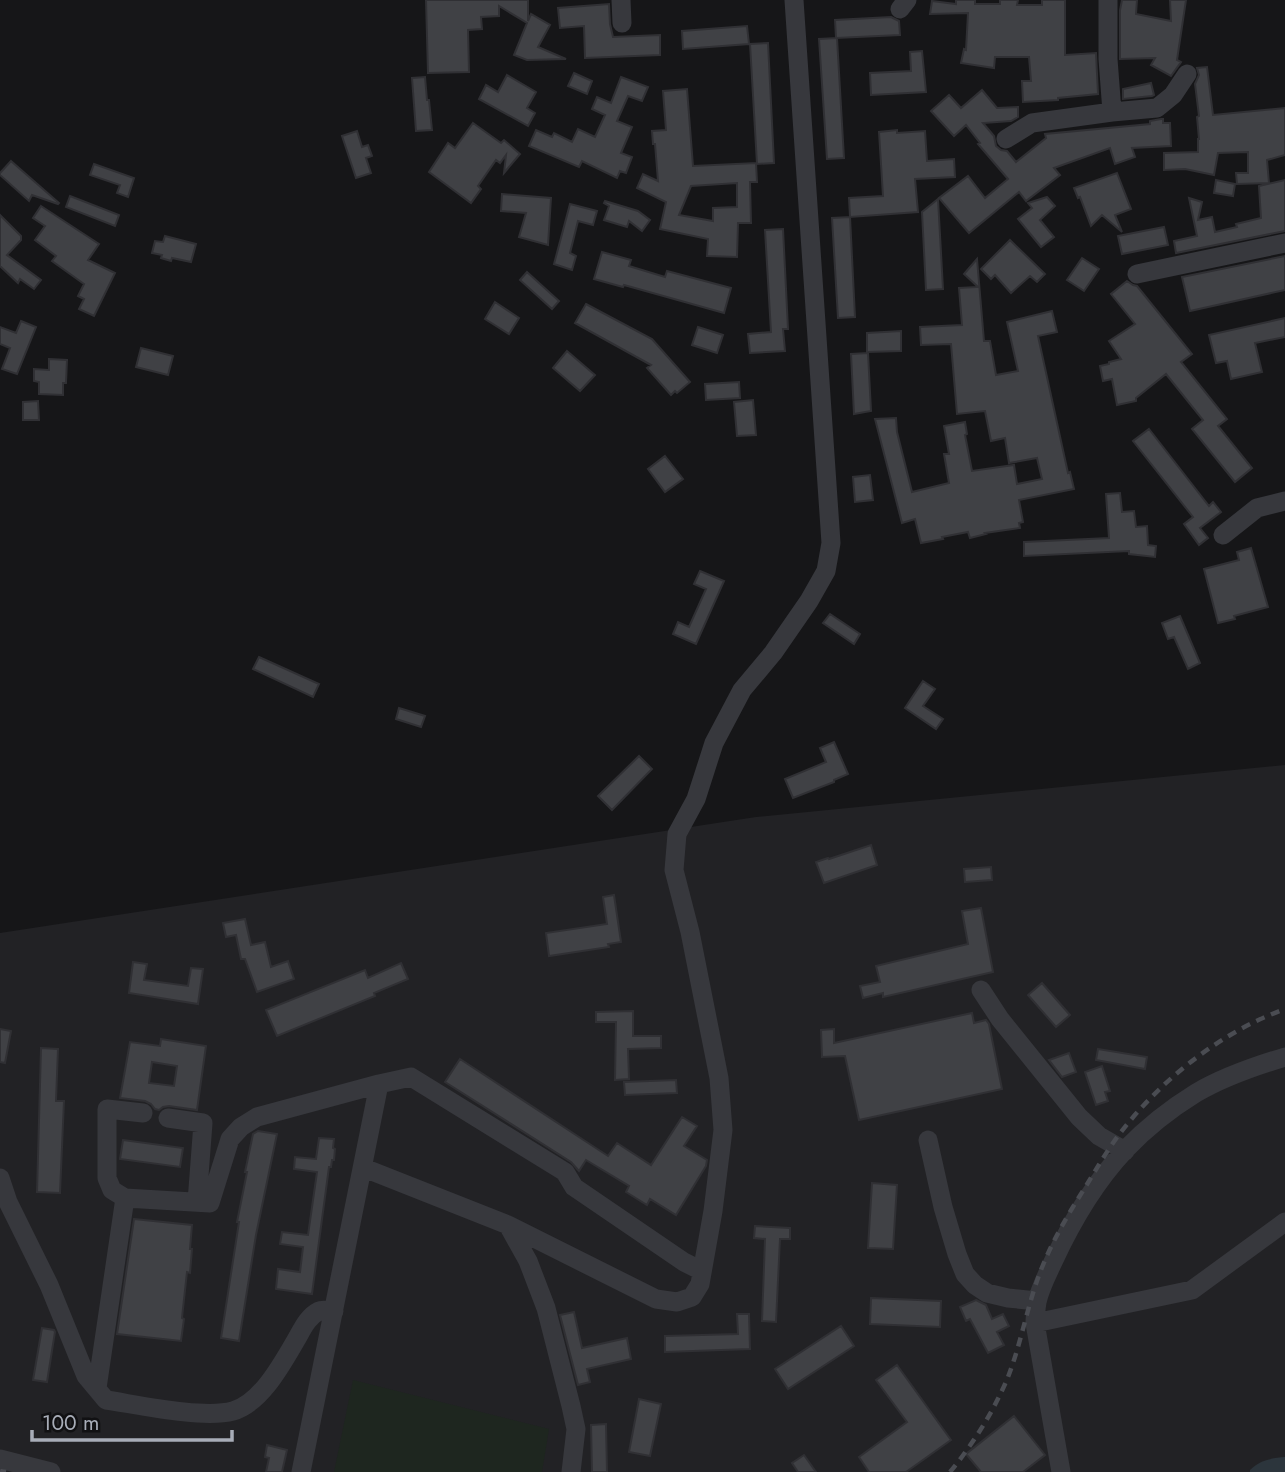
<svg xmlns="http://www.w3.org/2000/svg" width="1285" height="1472" font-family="Jost,sans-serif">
<rect width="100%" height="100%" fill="#161618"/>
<path fill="#222225" d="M1285,765V1472H0V933L756,817Z"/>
<path fill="#1e261f" d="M353,1380L549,1429L542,1472H334Z"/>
<path fill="#2c353c" d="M1285,1457V1472H1250V1470C1260,1460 1272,1458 1285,1457Z"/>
<path fill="#404145" stroke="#303034" stroke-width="2" fill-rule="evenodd" d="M426,0H528V21L531,14L550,25L538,47L566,59L527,60L514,55L527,23L499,6V16L481,17L482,29L468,30L469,72L428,73Z
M956,0H975V4H1000V0H1018L1017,5H1042V0H1065V55L1096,53L1098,94L1058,98V100L1023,102L1022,81H1031L1029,57H995L994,68L961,63L964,49L966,50L968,13L930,14L932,1L956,4Z
M1122,0H1137L1136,14L1171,21L1170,0H1186L1177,60L1181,62L1171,76L1151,65L1155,58L1120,59V10Z
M609,4L610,24L613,37L660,35V55L585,58L584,26L560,28L558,8Z
M891,17L899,21L900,35L836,38L835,20Z
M747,26L749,44L683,49L682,31Z
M837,38L844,158L827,159L819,39Z
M768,43L774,163L757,164L750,44Z
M922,51L926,92L871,95L870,73L911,71L910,52Z
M1207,67L1213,115L1285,108V155L1267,160L1269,183L1237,184L1236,173H1248V152L1218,153L1214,175L1185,169L1164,170V153L1198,152V139H1199L1197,117L1199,116L1195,84L1199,75L1197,68Z
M574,73L592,81L587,94L568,86Z
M507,75L536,92L527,108L535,113L528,126L479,99L486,85L498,92Z
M425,77L427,100H429L432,130L416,131L412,78Z
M621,77L648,87L642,101L628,96L617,121L632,127L621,153L632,157L626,173L620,171L617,178L582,161L579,167L529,146L536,130L552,137L554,133L572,142L578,129L595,137L605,115L592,109L597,97L611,103Z
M1151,83L1154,95L1152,96L1123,99V89Z
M687,89L693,166L756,163L757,182H750L751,223H738L737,257L707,256L708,239L660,229L666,202L637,188L643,174L658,181L655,144H653L652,131L666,130L663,91ZM737,183V207L713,208V221L679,215L691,186Z
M982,90L997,108L1018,107V117L1011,121L983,123L994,136L996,146L1001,150L1007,151L1016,162L1046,138L1045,134L1150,124V121L1161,119H1163V123H1170L1171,146L1132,148L1135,157L1115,164L1110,148L1054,168L1060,175L1026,201L1019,192L969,233L939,198L968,176L985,198L1008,179L978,144L980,143L966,125L954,136L931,111L949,95L961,108Z
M473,123L501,143L504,140L520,154L504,173L506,155L500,163L496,160L478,186L481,189L471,203L429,172L448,143L455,148Z
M897,130V133L925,131L927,161L954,159L955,177L915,179L918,212L850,217L849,198L883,196L879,132Z
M357,131L362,147L368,145L372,156L366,158L371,173L356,178L342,136Z
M11,161L59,203L58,204L32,195L29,201L0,175V173Z
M94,164L134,178L128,197L117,193L120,185L90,175Z
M1117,173L1131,209L1115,215L1122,232L1102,215L1091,226L1080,197L1078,198L1074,188Z
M1216,180L1235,184L1233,196L1214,193Z
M1285,180V231L1176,253L1174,241L1197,236L1189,198L1202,202L1198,220L1212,217L1215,232L1237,227L1236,224L1261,218L1259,186Z
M502,194L551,198L548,245L519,237L526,213L501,211Z
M70,196L119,215L115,226L66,207Z
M1047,197L1055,206L1040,220L1054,237L1041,247L1018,219L1032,208L1028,203Z
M938,199L943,289L926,290L922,212Z
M605,201L638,211L650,220L642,231L629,221L627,227L604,220L609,206L604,203Z
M570,204L597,211L593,225L578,221L570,253L576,256L572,270L554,264Z
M41,206L99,244L88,260L115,273L94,316L79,309L84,299L78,296L84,284L52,261L56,256L35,240L45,226L33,218Z
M0,215L21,236V240L7,255L41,280L34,289L20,279L18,283L0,266Z
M850,217L855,317L838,318L832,218Z
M1164,227L1168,245L1122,254L1118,236Z
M783,229L788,329H783L785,351L750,353L748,334L771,332L765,230Z
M165,236L196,244L191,262L172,258L171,261L161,258L162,255L152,253L155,241L163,242Z
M1010,240L1045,274L1037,282L1030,276L1011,293L995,275L991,279L981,269Z
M602,252L631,260L629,266L665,277L667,271L731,288L724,313L624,285L623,287L594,279Z
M1285,256V290L1190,311L1182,277Z
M1082,258L1099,269L1084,291L1067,280Z
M977,259L984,341H990L996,375L1018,371L1007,322L1052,311L1057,332L1038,336L1068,473L1070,472L1074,489L1019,500L1023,522L1019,523L1020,528L985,533L986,534L970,538L968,532L942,537L943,539L921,543L915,519L902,523L875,419L896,418L897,432L912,492L949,483L944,454H949L944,426L965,422L967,434L965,435L972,471L1014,465L1017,484L1042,479L1037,458L1009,463L1005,438L991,441L985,411L957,414L951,344L921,345L920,327L962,325L959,288L978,287L964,274Z
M527,272L559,301L552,309L520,280Z
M1127,281L1133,285L1137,286L1192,354L1181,362L1227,419L1218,426L1252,468L1235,482L1192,429L1203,420L1166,374L1136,398V401L1117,405L1112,379L1103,381L1100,366L1109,364V362L1121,359L1109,341L1135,324L1111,294Z
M495,302L519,318L509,334L485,319Z
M586,304L652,339L690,382L677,393L675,391L671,395L647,368L651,365L575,323Z
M1285,318V337L1255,343L1262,372L1231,379L1227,361L1216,363L1209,335Z
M21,321L36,327L17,374L2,369L10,348L0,344V327L16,333Z
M698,327L723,335L717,353L692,345Z
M901,331V351L867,352V333Z
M141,348L173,356L168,375L136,367Z
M567,351L595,375L580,391L553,368Z
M868,353L871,411L854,414L851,354Z
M49,359L67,360L66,383H63V395L39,394V382L34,381V369L49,370Z
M739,382L740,398L706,400L705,384Z
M753,400L756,435L737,436L734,402Z
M38,401L39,420H23V402Z
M1149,429L1209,506L1213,502L1221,512L1200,528L1208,538L1199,545L1184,524L1193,517L1133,441Z
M665,456L683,479L665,492L648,469Z
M870,475L873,500L855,502L853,477Z
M1120,493L1122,512L1134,511L1136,527L1147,526L1148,545L1156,546L1155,557L1129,554V551L1024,556V542L1109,538L1106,494Z
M1251,548L1268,607L1234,616L1235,619L1218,623L1204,569L1239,560L1237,552Z
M700,571L724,581L696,644L673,634L678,622L689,627L706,589L694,584Z
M830,614L860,634L854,644L823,623Z
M1180,616L1200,663L1188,669L1174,637L1168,639L1162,623Z
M259,657L319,684L313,697L253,669Z
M923,681L935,689L923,706L943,719L936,729L905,708Z
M399,708L425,716L421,727L396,719Z
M834,742L848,774L834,780V782L793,798L785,779L826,762L820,748Z
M639,756L652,769L612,810L598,796Z
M871,845L877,865L824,883L816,862L828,858L829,859Z
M991,867L992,880L965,882L964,869Z
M614,895L621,942L608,944L609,947L549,956L546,933L607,924L603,897Z
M981,908L993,972L883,997V993L863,998L860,986L880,982L876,966L968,944L962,911Z
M245,919L251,945L265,942L271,967L288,961L294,979L257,992L245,959H241L236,935L226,937L223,923Z
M133,962L147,964L144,980L188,986L191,968L203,969L198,1004L129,993Z
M401,963L408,979L374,993L375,996L277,1036L266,1010L365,970L368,978Z
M1042,983L1070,1015L1056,1027L1028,995Z
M633,1011V1036H661V1048L628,1049L629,1079L615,1080L616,1022H596V1012Z
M972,1013L974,1023L986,1020L989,1024L1002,1089L859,1120L845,1056L822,1057L821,1030L834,1029V1043Z
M0,1029L11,1031L5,1063L0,1062Z
M161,1039L206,1046L197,1110L169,1106L163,1107L159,1110L155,1109L151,1104L145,1101L120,1098L130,1042L160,1046ZM152,1062L177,1066L174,1086L149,1083Z
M41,1048L58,1049L56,1101H64L60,1193L37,1192Z
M1098,1049L1147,1057L1145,1069L1096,1060Z
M1069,1053L1076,1072L1062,1077L1049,1060Z
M460,1059L608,1156L617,1143L651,1165L682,1117L697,1126L684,1146L707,1160L706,1166L676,1215L650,1199L647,1205L626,1192L629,1186L586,1160L579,1171L571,1162L445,1082Z
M1102,1066L1110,1091L1105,1092L1108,1101L1096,1105L1085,1072Z
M676,1080L677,1093L625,1095L624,1082Z
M258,1131L277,1134L256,1235L239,1341L221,1338L239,1222H237L247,1172H245L253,1134Z
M319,1138L334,1139L333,1148L335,1149L334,1160H332L331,1167H329L312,1294L276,1289L278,1269L300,1272L303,1247L280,1244L282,1232L308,1235L317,1172L294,1169L295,1157L316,1159Z
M123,1140L183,1148L180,1167L120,1159Z
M872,1183L897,1185L893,1249L868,1248Z
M134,1219L192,1225L190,1249H192L190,1273L187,1272L182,1318L184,1319L181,1341L117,1334Z
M755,1226L790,1228V1239H780L776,1322L762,1321L765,1239L754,1238Z
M871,1298L941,1301L940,1327L870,1324Z
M976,1300L986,1305L992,1319L1003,1314L1009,1326L997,1332L1004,1345L988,1353L970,1319L966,1321L960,1307Z
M574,1312L582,1348L627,1338L631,1359L587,1369L590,1382L578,1385L560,1315Z
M737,1314H749L750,1349L665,1352V1336L738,1334Z
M841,1326L854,1346L788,1389L775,1369Z
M42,1328L54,1330L55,1332L47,1382L33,1380Z
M897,1365L951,1440L906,1472H869L859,1457L907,1422L876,1380Z
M639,1399L661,1404L650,1456L629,1452Z
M1014,1416L1045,1455L1023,1472H981L966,1454Z
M606,1424L607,1472H592L591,1425Z
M267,1445L287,1450L282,1472H266L269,1458L265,1457Z
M804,1455L816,1472H798L792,1463Z"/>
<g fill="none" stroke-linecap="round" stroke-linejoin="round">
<path stroke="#37383d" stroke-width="19" d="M621,0L622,23
M1108,0V59L1112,112
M900,9L907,0
M1006,139L1032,123L1112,112L1157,108L1173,95L1187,74
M1137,274L1285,243
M1223,535L1257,508L1285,501
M981,990L1000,1019L1079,1117L1099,1136L1125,1151
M168,1118L203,1123L197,1202
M928,1140L943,1207L957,1254L965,1274L975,1285L987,1293L1008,1298L1037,1301
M364,1168L508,1225L656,1299L677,1302L692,1297L700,1284L713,1211L723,1130L719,1078L690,932L674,870L677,834L696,799L714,743L742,690L773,653L809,601L826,571L831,543L794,0
M0,1178L8,1202L49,1285L86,1376L106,1400C139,1405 203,1419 233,1411C261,1403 282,1364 296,1340C302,1330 307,1317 319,1311C323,1309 329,1311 334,1311
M125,1198L112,1190L107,1178V1109L143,1113
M508,1225L528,1261L546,1308L571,1406L576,1429L571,1472
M1035,1323L1192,1290L1285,1222
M97,1388L125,1198L210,1203L230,1139L241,1127L257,1117L379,1084
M0,1459L51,1472
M301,1472L379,1084L411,1077L565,1172L574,1187L684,1262L702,1271
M1061,1472L1035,1323C1035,1316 1036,1309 1037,1302C1040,1288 1047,1275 1053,1262C1071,1223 1095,1182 1125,1150C1146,1128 1170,1109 1196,1093C1223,1077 1255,1066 1285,1057"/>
<path stroke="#4a4c52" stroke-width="4.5" stroke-dasharray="9 7" stroke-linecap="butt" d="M0,1471L6,1472
M950,1472C973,1444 994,1411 1008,1377C1022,1341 1028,1301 1043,1265C1054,1238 1070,1211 1086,1186C1097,1168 1108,1149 1121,1132C1162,1079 1221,1032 1285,1009"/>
</g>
<path d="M32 1430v10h200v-10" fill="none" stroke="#a8adb8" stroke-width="3.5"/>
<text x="42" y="1430" font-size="21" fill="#a8adb8" stroke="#111113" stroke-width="5" paint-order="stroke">100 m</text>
</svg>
